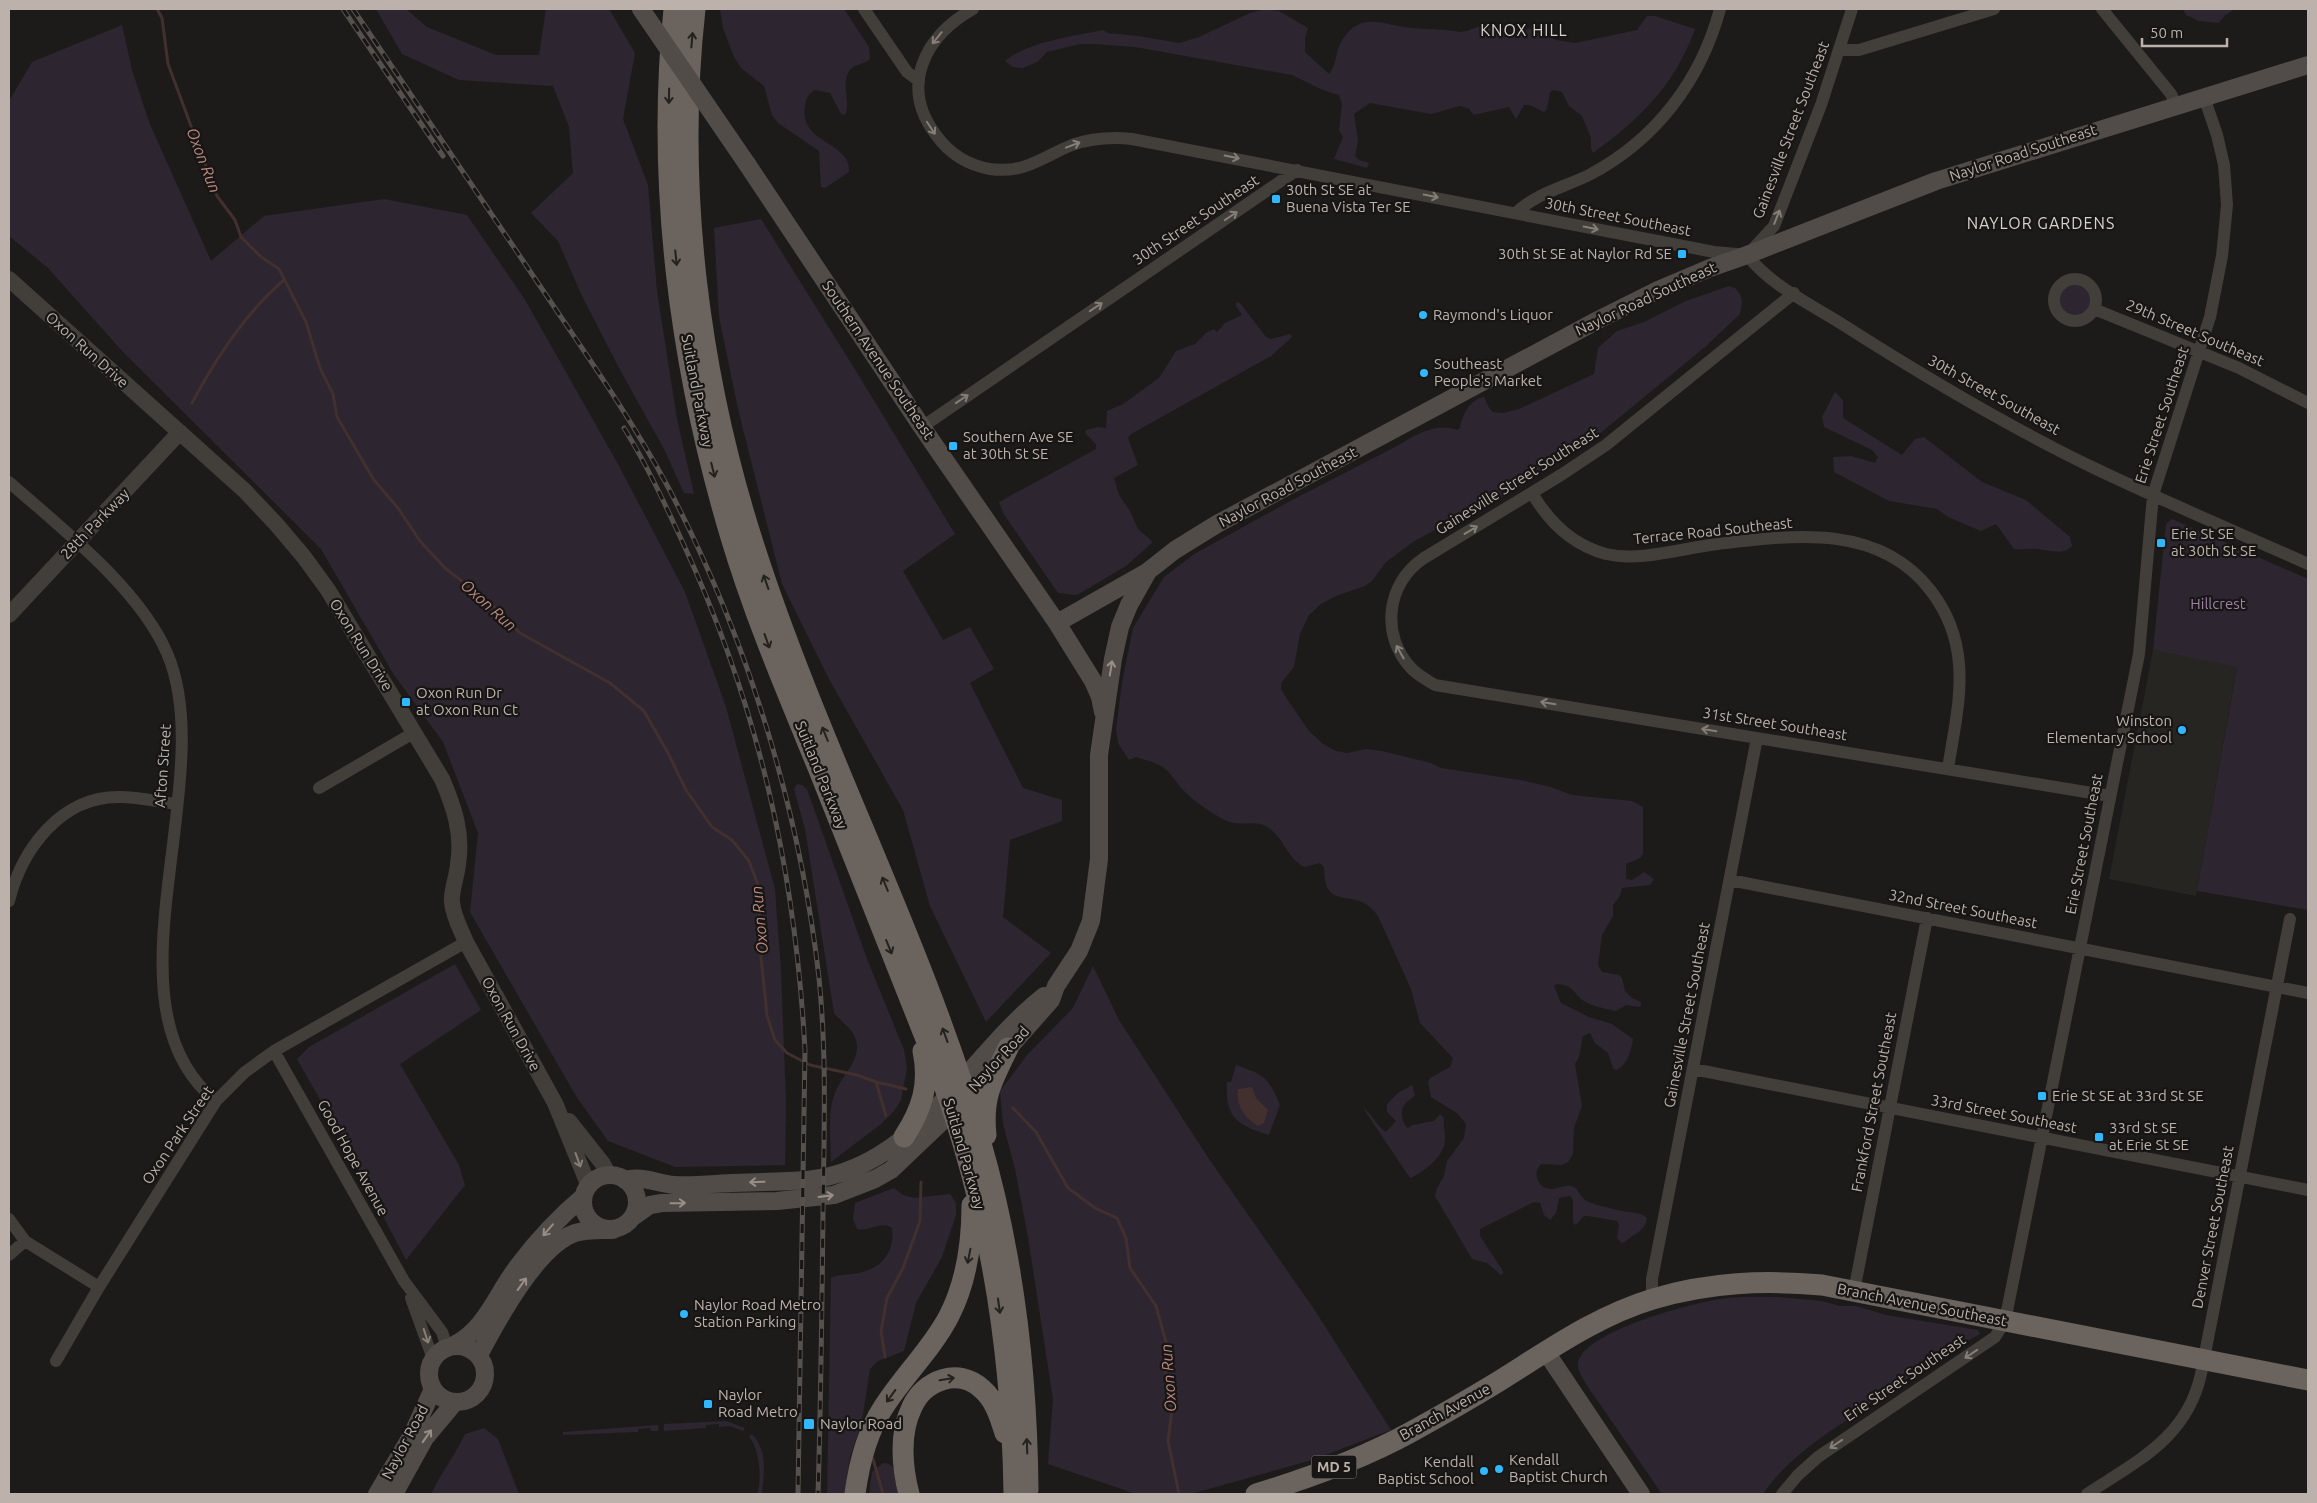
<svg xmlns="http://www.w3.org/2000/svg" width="2317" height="1503" font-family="Ubuntu,sans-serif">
<rect width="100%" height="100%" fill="#1c1b1a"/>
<path fill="#262522" d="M2153,650L2237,666L2196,896L2109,879Z"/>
<path fill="#2d2530" d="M376,9H406L427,27L496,55H539L546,9H609L635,53L623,119L648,185L657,291L677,419L694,494L684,493L664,449L619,368L581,294L558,241L531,213L573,173L569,127L553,86L459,80L402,54Z
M720,9H844L869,47L870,59C863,65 854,64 849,71C841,83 851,102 845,115L841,114L830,93L815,90C808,94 806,99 805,106C798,144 851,141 849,172L825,188L821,187L819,151L778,123L772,115L764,86L741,68L734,57L723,28Z
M1264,9L1279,11L1308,28L1305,38V52L1329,74C1337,65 1335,52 1341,42C1360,10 1382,25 1410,28C1427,29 1443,29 1460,32L1467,31L1488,23L1513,35L1531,28L1537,29L1556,40L1575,43L1637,30L1647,16H1655L1695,29C1675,85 1640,119 1593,153L1591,148V138L1582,116L1569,106L1562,92L1554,90L1550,92L1547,109L1544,112L1530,105H1524L1516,119L1509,107L1474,115L1469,109L1460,106L1431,114L1370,103L1354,114L1358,140L1355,156L1359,160L1369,163L1367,168L1334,159L1343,137L1339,130L1342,104L1339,95C1322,91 1307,82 1292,75L1135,47L1094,44H1080L1047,52L1037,62L1023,68L1013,67L1005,61C1028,42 1073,36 1103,30L1108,33L1138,36L1179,43L1199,37L1250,13Z
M2183,9H2235L2224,16L2219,23L2199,21L2186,15Z
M122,25L132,70L149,122L211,261L264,216L384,199L467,215L524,298L618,464L685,592L726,707L775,889L781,971L786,1103L785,1165L675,1167L608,1141L576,1096L470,912L478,833L443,742L394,675L321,549L123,352L48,268L9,236V101L32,62Z
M761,219L856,371L955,534L903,571L943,640L970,627L994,669L970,683L1023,788L1062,800V821L1010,840L1003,917L1051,953L986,1022L930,906L903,810L829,679L782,584L738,409L719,317L714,228Z
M2059 300a16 16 0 1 1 32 0a16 16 0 1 1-32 0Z
M1729,286L1735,288L1740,294L1742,301L1740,314L1705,347L1598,435L1510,493L1447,523L1413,542L1386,562L1372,581L1365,586L1336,596L1321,604L1309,615L1300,634L1294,667L1281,683V689L1285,696L1309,731L1323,744L1336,751L1347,753L1366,749L1382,751L1431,763L1441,768L1520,780L1551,787L1572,795L1632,801L1643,807V854L1640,858L1626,864V879L1632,880L1644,872L1654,879L1650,885L1622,888L1620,896L1613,905V916L1602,935L1598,965L1602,972L1619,975L1622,978L1625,991L1632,998L1641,1002V1005L1639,1007L1626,1005L1616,1011C1609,1010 1589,1005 1584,1001C1573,994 1575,985 1557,984L1554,986L1561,1003L1589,1017L1612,1024L1633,1039C1631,1050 1628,1065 1616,1070L1613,1068L1608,1053L1595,1043L1590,1033L1583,1036L1579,1057L1575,1064L1582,1106L1574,1128L1573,1154L1568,1162L1562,1165L1541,1164C1532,1172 1537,1189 1551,1189C1559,1189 1566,1183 1574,1187C1578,1189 1580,1196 1584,1199C1589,1204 1610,1208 1617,1210C1627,1213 1640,1211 1647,1218C1645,1232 1634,1233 1625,1242L1622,1243L1617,1238L1619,1225L1617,1221L1588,1216H1584L1576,1225L1573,1223V1200L1570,1196L1559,1198L1556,1213L1550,1220L1544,1215L1540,1203L1534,1202L1480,1229V1236L1503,1271V1274L1501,1275L1487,1263L1472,1259L1435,1196L1437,1188L1444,1176L1447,1161L1464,1138L1466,1124L1457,1113L1431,1097L1428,1082L1430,1078L1450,1067L1453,1058L1420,1023L1411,989L1378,916C1356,883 1324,916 1324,867L1320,863L1304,867C1286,856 1284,839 1269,828C1256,818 1239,828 1225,820C1211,813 1195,802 1184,791C1176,783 1172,773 1161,766C1153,761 1144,760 1136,757L1129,760L1118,743L1116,729L1122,683L1133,628L1164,577L1196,553L1294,499L1397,446C1415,435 1436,422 1457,430L1460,428C1462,415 1470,399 1484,397L1489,408L1493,412L1503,413L1519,409L1594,374L1598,348L1617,331L1644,322L1686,301Z
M1236,302L1240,303L1266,337L1271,339L1290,334L1292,337L1271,356L1131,434L1128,438L1138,465L1114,478L1119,495L1130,511L1138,529L1153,542L1126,566L1077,595L1058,593L1003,513L999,502L1096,449V444L1085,433L1086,430L1098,427L1106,428L1107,411L1123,404L1159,378L1176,351L1195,344L1206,333L1214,329L1217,332L1225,323L1242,315L1236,306Z
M1835,392L1843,400V418L1902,455L1915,439L1924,437L1982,482L2026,500L2070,537L2072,546C2063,556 2049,550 2038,549C2030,548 2022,550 2014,549L1996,524L1981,531L1948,517L1937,509L1889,501L1834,472L1833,457L1851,456L1875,463L1878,457L1872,450L1824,427L1822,417Z
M2172,519L2308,579V910L2197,891L2237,667L2153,650L2166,524Z
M797,784L802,785L807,789L867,959L904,1050L907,1068L901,1100L894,1111L881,1124L831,1162C831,1140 827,1113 835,1093C841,1076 862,1059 856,1040C853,1029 841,1022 834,1013L805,829L794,789Z
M455,964L481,1010L400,1064L459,1165L465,1185L406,1260L343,1140L297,1059L309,1047Z
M1093,966L1119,1020L1207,1156L1314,1309L1391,1430L1312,1460L1191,1494H1136L1048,1464L1053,1400L1028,1237L1015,1169L1003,1124L1000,1091L1028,1054L1073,1008Z
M1236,1065C1264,1075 1268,1076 1280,1105L1269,1135C1237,1125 1225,1118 1227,1082H1231Z
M1412,1085L1415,1095C1412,1099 1408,1100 1405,1104C1399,1111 1402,1123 1408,1128L1412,1125L1434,1121L1440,1114L1444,1118C1443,1126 1445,1131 1445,1138C1446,1155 1424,1172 1410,1178L1363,1108C1373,1114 1376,1126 1386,1132L1396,1121L1387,1112V1104L1398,1093Z
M894,1188L903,1195L914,1198L950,1194L956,1203V1215L942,1257L916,1303L904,1351L878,1361L870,1369L862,1421L850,1457L845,1494H827L831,1278C840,1274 849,1275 858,1273C882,1269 895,1251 892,1228C880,1220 870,1232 857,1229L853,1219L855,1203Z
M1779,1297L1822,1301L1840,1306H1856L1886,1315L1978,1330L1980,1334C1933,1358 1897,1386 1854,1415C1820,1438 1786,1460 1763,1494H1662L1586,1384C1583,1378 1577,1371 1578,1363C1584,1331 1692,1303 1721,1299C1740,1296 1760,1297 1779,1297Z
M726,1421L745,1428L743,1431L730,1426L719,1427V1424L706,1425V1428L664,1431V1424Z
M658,1425V1431H651L650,1428L638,1429V1432L563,1435V1432Z
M484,1428L498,1439L519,1494H431C441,1473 455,1455 465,1434Z
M752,1434C768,1451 764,1472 762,1494H757C762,1480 760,1449 749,1437Z
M883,1463C898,1462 898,1483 900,1494H869L872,1472Z"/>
<path fill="#42302e" d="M1252,1087L1256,1098L1268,1110L1264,1123L1258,1126C1244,1117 1236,1106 1238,1089Z"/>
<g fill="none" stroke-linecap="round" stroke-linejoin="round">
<path stroke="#42302e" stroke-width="3" d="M157,9L162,18L168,64L217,196L235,220L241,237L261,257L279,269L306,322L320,368L333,394L337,417L374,480L398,508L420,541L445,568L489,602L520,633L610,683L644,711L668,753L686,790L712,827L732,840L749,861L758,885L761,958L765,995L767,1016L775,1040L787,1053L810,1065L857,1075L876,1082L906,1089
M192,403C216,358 245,313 284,280
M876,1082L886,1116
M1013,1108L1036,1132L1068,1188L1095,1208L1117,1218L1126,1238L1130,1268L1156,1306L1168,1349L1165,1367L1172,1409L1168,1441L1179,1494
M885,1357L881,1331L887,1298L903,1268L920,1221L921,1182
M873,1459L883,1494"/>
<path stroke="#423e3a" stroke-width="12" d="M864,9L907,72L919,81
M973,9C925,36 899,86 936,135C949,153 967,165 990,169C1025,174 1042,157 1072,145C1092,138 1112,137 1132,139L1714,252L1747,255C1771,286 1812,305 1845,326C1925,377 2009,427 2094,468C2165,502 2237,532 2308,564
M2102,9L2171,94L2176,105
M1840,50H1859L1994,9
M1516,213C1536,193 1565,187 1589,175C1656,140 1701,80 1720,9
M1749,253L1774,226L1821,105L1852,9
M2054 300a21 21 0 1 1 42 0a21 21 0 1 1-42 0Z
M1794,293L1606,445L1561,475L1424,558C1386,583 1380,636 1412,669C1419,676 1427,680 1435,685L2110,796
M2094,309L2239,368L2308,403
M922,427L1297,170
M9,482C62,529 139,588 167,653C222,780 97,1006 216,1101
M1532,493C1549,522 1572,545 1606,554C1641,562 1682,548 1718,544C1793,535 1879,523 1931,591C1947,612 1957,638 1959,664C1962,699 1953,735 1948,769
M319,788L415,732
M1730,880L2308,993
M9,901C22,849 61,796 120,797C139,797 159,802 177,804
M274,1051L404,1281L442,1332L447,1347
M1693,1069L2308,1190
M9,1219L25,1241L99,1287
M9,1255L25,1241
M1854,1291L1927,918
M411,1298L433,1359
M1652,1299V1279L1757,738
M56,1361L99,1287L216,1101L245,1072L274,1051L466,942
M1782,1494L1798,1475L1818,1457L1995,1337L2005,1321L2139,654L2153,495L2210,317L2222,256L2227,205L2224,165L2217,135L2204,97
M2087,1494C2137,1461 2187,1438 2201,1374L2290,919"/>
<path stroke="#423e3a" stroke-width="16" d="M9,279L245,491L277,525L304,557L328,590L442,779C454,807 463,833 458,864C457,877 451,890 452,902C453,916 461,930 466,942L555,1103L586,1179L591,1183
M9,615L180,432
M569,1121L603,1164L609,1175"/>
<path stroke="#524c48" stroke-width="18" d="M747,164L922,427L1057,623L1093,681L1100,697L1103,712
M1057,623L1147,572L1175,550L1217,524L1598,320L1658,290L1710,268L1747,255L1936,181L2308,65
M583 1202a27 27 0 1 1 54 0a27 27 0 1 1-54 0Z
M625,1180C642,1175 658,1184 674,1185C693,1186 712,1184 731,1183C756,1182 781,1182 807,1180C915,1170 967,1057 1044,996
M633,1217L650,1205L662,1203L777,1201L834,1195L875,1179L891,1170L953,1111L1051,1000L1056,986L1079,951L1091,921L1099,859V755L1113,659L1120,627L1129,605L1147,573
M454,1345C486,1329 497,1293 518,1266C537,1241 559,1217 583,1197
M429 1374a28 28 0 1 1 56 0a28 28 0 1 1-56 0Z
M1546,1352L1641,1494
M479,1355C497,1321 537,1246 575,1233C587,1229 601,1230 613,1230
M377,1494L412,1435L433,1389
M394,1494L425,1438L455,1402"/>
<path stroke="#6a635e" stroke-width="21" d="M674,9C656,184 680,366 730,534C754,615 787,692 819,770C860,872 901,974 941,1077C990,1211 1012,1352 1014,1494
M695,9C675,189 699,377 755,549C820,750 921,938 980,1140C1013,1253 1027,1373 1028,1490
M986,1135C982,1096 992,1082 1008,1048
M904,1137C922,1109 930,1085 923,1051
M855,1494C859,1464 866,1434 883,1408C903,1376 932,1349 949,1316C967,1281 972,1243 972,1205
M909,1494C902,1467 899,1433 912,1407C924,1380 959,1367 982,1389C995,1400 1000,1417 1005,1433
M1256,1494C1309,1478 1362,1459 1411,1432C1440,1416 1468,1400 1496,1383C1546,1352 1596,1316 1653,1299C1709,1282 1764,1280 1822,1285L2308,1380"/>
<g stroke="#57514d" stroke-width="5">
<path id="rail" d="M343,9L443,156
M353,9C415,100 476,192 538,283C583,350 630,416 668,487C747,637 800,810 819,978C827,1056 824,1134 823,1212C822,1306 821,1400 818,1494
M624,428C647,465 665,504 683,543C759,708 795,869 805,1050L798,1494"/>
</g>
<use href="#rail" stroke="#171614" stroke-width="3" stroke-dasharray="9" stroke-linecap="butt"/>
<path stroke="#524c48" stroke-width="18" d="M641,9L747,164"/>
</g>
<defs><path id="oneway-shaft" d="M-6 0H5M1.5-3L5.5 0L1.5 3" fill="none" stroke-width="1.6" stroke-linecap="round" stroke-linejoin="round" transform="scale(1.25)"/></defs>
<g stroke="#867e78">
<use href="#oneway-shaft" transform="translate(937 38) rotate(129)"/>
<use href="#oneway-shaft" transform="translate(931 128) rotate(57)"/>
<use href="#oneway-shaft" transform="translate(1073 145) rotate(-21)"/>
<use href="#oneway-shaft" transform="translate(1232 157) rotate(11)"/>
<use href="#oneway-shaft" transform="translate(1431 196) rotate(11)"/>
<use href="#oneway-shaft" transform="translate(1231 216) rotate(-34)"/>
<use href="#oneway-shaft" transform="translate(1777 217) rotate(-68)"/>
<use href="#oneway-shaft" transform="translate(1591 228) rotate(11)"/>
<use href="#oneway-shaft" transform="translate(1096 307) rotate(-34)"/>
<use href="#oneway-shaft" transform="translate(962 399) rotate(-34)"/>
<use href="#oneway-shaft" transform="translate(1471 530) rotate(-31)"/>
<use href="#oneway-shaft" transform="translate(1400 652) rotate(-119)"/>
<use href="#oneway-shaft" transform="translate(1548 703) rotate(-171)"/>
<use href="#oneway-shaft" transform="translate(1709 730) rotate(-171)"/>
<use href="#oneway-shaft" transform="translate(578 1160) rotate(70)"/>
<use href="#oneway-shaft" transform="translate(426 1336) rotate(72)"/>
<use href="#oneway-shaft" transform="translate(1971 1354) rotate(146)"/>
<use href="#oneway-shaft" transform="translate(1836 1444) rotate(146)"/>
</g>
<g stroke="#23221f">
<use href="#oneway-shaft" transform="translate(692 40) rotate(-85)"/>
<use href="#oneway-shaft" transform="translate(669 96) rotate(91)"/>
<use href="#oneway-shaft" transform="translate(676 258) rotate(84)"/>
<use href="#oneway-shaft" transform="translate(713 470) rotate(76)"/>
<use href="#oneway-shaft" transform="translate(766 582) rotate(-109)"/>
<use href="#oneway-shaft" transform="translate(767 641) rotate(70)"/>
<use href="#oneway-shaft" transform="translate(825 734) rotate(-112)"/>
<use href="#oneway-shaft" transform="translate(885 884) rotate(-112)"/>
<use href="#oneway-shaft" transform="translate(889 947) rotate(68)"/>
<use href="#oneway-shaft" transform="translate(945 1035) rotate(-110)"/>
<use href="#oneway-shaft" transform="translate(969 1256) rotate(101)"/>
<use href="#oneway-shaft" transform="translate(999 1306) rotate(82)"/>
<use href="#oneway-shaft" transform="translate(947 1379) rotate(-9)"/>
<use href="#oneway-shaft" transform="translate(891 1396) rotate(126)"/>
<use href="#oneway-shaft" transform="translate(1027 1446) rotate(-92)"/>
</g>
<g stroke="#988e88">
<use href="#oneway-shaft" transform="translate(1111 668) rotate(-81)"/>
<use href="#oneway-shaft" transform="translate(757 1182) rotate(178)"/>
<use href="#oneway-shaft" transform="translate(826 1196) rotate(-7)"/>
<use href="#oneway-shaft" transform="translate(678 1203) rotate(-1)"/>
<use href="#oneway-shaft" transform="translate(548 1230) rotate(131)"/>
<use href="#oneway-shaft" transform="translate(522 1284) rotate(-54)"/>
<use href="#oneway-shaft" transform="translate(427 1436) rotate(-55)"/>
</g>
<g fill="#2fb7ff" stroke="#171614" stroke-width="2">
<rect x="1271" y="194" width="10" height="10" rx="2.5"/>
<rect x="1677" y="249" width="10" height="10" rx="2.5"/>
<circle cx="1423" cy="315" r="5"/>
<circle cx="1424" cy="373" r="5"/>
<rect x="948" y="441" width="10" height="10" rx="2.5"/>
<rect x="2156" y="538" width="10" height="10" rx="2.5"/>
<rect x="401" y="697" width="10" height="10" rx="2.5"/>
<circle cx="2182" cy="730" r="5"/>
<rect x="2037" y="1091" width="10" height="10" rx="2.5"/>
<rect x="2094" y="1132" width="10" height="10" rx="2.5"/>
<circle cx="684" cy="1314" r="5"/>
<rect x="703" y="1399" width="10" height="10" rx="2.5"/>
<rect x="803" y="1418" width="12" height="12" rx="2.5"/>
<circle cx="1499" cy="1469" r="5"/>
<circle cx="1484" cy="1471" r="5"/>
</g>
<g text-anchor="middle" stroke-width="4.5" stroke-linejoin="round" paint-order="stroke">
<rect fill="#171614" stroke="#8b837e" stroke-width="1" x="1311.5" y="1455.5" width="45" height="23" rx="4"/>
<g font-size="14" font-weight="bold" fill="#bdb2ab">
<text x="1334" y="1472">MD 5</text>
</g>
<g font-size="15" fill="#bdb2ab" stroke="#171614">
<text transform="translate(1791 130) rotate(-69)" y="5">Gainesville Street Southeast</text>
<text transform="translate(2023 153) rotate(-18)" y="5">Naylor Road Southeast</text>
<text transform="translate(1618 217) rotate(11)" y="5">30th Street Southeast</text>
<text transform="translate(1196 220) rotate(-34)" y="5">30th Street Southeast</text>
<text transform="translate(1646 299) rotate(-25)" y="5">Naylor Road Southeast</text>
<text transform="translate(2195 333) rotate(23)" y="5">29th Street Southeast</text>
<text transform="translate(87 350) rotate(42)" y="5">Oxon Run Drive</text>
<text transform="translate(878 360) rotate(56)" y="5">Southern Avenue Southeast</text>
<text transform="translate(697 391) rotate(79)" y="5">Suitland Parkway</text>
<text transform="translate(1994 395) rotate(29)" y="5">30th Street Southeast</text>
<text transform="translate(2162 415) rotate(-72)" y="5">Erie Street Southeast</text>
<text transform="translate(1517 481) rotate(-32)" y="5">Gainesville Street Southeast</text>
<text transform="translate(1288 487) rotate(-28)" y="5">Naylor Road Southeast</text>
<text transform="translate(95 524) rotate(-46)" y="5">28th Parkway</text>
<text transform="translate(1713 531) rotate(-6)" y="5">Terrace Road Southeast</text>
<text transform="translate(361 645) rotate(58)" y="5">Oxon Run Drive</text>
<text transform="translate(1775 724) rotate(9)" y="5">31st Street Southeast</text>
<text transform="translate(163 766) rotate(-86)" y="5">Afton Street</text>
<text transform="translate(821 775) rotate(68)" y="5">Suitland Parkway</text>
<text transform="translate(2084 844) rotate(-79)" y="5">Erie Street Southeast</text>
<text transform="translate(1963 909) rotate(11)" y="5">32nd Street Southeast</text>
<text transform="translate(1687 1015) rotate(-79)" y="5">Gainesville Street Southeast</text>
<text transform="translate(511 1024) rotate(61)" y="5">Oxon Run Drive</text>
<text transform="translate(999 1059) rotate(-48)" y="5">Naylor Road</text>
<text transform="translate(1874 1102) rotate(-79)" y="5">Frankford Street Southeast</text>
<text transform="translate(2004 1114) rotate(11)" y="5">33rd Street Southeast</text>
<text transform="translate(178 1135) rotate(-56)" y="5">Oxon Park Street</text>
<text transform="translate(964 1154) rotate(74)" y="5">Suitland Parkway</text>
<text transform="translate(353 1158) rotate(61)" y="5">Good Hope Avenue</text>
<text transform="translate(2213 1227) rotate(-79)" y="5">Denver Street Southeast</text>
<text transform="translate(1922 1305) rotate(11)" y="5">Branch Avenue Southeast</text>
<text transform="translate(1905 1378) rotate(-34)" y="5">Erie Street Southeast</text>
<text transform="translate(1445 1412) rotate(-29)" y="5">Branch Avenue</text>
<text transform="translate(405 1442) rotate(-62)" y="5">Naylor Road</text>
</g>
<g font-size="15" fill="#bdb2ab" stroke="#171614" text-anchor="start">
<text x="1286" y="195">30th St SE at<tspan x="1286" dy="17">Buena Vista Ter SE</tspan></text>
<text x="1672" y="259" text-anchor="end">30th St SE at Naylor Rd SE</text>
<text x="1433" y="320">Raymond's Liquor</text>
<text x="1434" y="369">Southeast<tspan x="1434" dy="17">People's Market</tspan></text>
<text x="963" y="442">Southern Ave SE<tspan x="963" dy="17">at 30th St SE</tspan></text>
<text x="2171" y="539">Erie St SE<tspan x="2171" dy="17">at 30th St SE</tspan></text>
<text x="416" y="698">Oxon Run Dr<tspan x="416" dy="17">at Oxon Run Ct</tspan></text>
<text x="2172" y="726" text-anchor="end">Winston<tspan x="2172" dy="17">Elementary School</tspan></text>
<text x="2052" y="1101">Erie St SE at 33rd St SE</text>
<text x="2109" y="1133">33rd St SE<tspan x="2109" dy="17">at Erie St SE</tspan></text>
<text x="694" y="1310">Naylor Road Metro<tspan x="694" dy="17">Station Parking</tspan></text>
<text x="718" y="1400">Naylor<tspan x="718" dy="17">Road Metro</tspan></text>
<text x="820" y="1429">Naylor Road</text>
<text x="1509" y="1465">Kendall<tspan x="1509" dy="17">Baptist Church</tspan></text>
<text x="1474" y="1467" text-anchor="end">Kendall<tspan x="1474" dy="17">Baptist School</tspan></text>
</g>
<g font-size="15" fill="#9f81a9" stroke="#171614">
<text x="2218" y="609">Hillcrest</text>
</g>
<g font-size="16" letter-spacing="1" fill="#d8d1cd" stroke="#171614">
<text x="1524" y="36">KNOX HILL</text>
<text x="2041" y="229">NAYLOR GARDENS</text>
</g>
<g font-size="16" font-style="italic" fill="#ba8880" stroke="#171614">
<text transform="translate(204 160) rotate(69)" y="6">Oxon Run</text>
<text transform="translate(489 605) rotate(42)" y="6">Oxon Run</text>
<text transform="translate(759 920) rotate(-95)" y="6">Oxon Run</text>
<text transform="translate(1168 1378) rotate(-94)" y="6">Oxon Run</text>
</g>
</g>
<rect width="2317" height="1503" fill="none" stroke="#bdb2ab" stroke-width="20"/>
<path d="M2142 38v8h85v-8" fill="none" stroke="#bdb2ab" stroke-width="2.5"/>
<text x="2150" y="38" font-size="15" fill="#bdb2ab" stroke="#171614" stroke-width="4" paint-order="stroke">50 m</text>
</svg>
